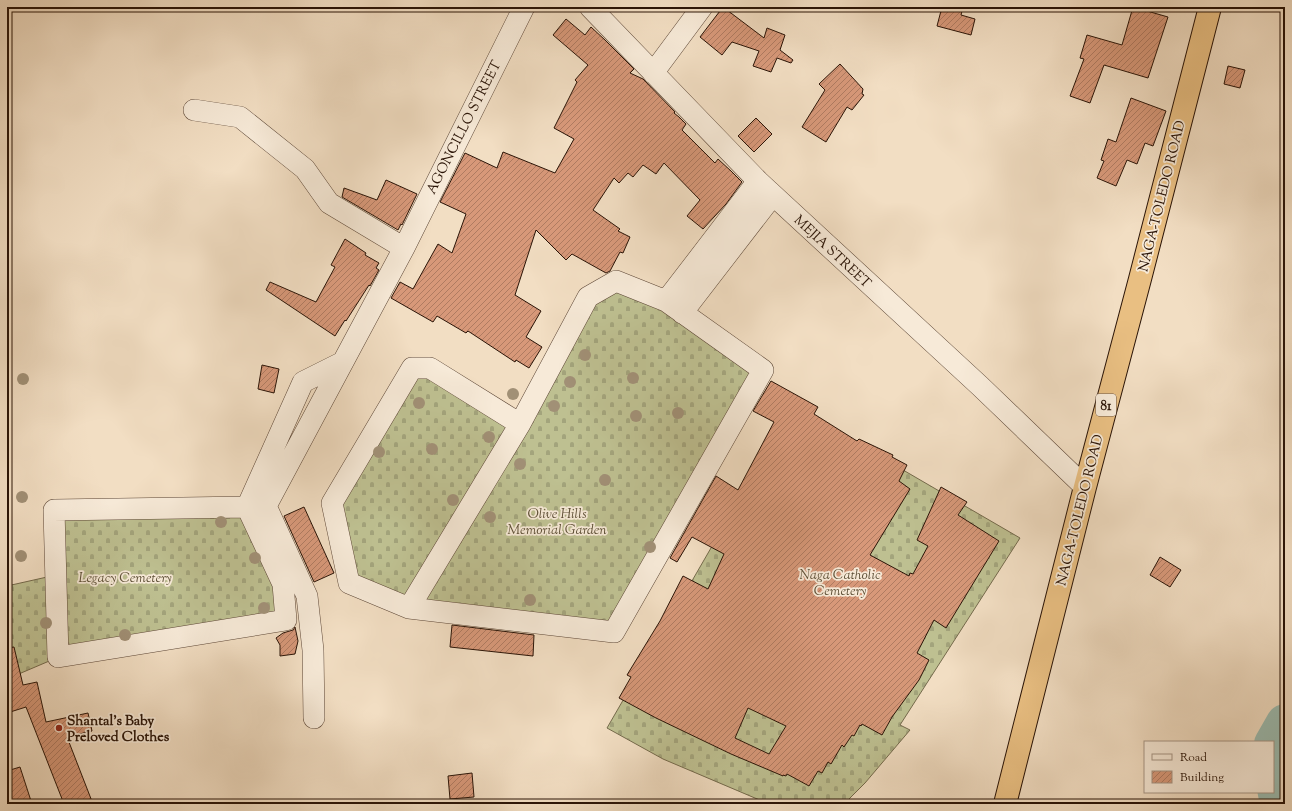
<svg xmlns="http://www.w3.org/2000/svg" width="1292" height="811" font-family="'Sorts Mill Goudy',serif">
<defs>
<pattern id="cemetery-stones" width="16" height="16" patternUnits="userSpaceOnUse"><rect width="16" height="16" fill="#bec091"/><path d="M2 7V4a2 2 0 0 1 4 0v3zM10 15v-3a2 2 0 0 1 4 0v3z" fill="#a3a47c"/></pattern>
<pattern id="building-hatch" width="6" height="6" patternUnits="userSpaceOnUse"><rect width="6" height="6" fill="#d79879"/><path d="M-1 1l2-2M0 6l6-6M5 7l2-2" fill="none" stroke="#af7b61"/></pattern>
</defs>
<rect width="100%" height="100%" fill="#f2dec3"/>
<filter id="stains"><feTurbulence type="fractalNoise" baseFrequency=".005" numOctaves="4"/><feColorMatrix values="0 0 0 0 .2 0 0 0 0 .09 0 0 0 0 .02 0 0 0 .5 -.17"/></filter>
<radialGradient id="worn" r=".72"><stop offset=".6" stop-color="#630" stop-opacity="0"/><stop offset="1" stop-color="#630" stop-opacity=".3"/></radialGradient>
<path fill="url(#cemetery-stones)" stroke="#746a4c" d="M616,281L763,370L614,632L409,608L349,583L332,503L412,368L520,424L588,297Z
M793,406L1020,538L900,725L910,730L865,783L844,804H769L663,759L607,728Z
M247,507L286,620L61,656L7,679V586L56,575V510Z"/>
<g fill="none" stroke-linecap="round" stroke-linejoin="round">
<path stroke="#9bbcb1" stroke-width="38" d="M1273,744L1285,723
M1273,773L1279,804"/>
</g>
<path fill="url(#building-hatch)" stroke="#2a1407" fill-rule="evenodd" d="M723,7L764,38L767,28L785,35L780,50L793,60L791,63L777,58L771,72L753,66L759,51L732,42L722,55L700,37Z
M942,7H963L961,15L975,19L971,35L937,26Z
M1133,7L1168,17L1148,78L1104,65L1090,103L1070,96L1084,59L1080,58L1087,35L1122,45Z
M566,19L585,35L591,27L605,40L634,69L630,73L643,79L675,112L674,113L679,117L686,124L682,130L715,163L718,159L731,171L742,182L726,204L703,229L687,216L700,200L664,163L656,174L643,165L633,177L628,173L619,183L614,178L593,210L620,229L618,231L630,237L623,253L620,252L610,271L606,273L572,254L566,260L536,230L515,295L541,311L526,337L542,347L529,368L516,360L515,362L468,331L466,333L437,316L433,322L391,298L400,282L413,289L438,244L452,253L466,214L440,202L465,153L497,168L503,152L555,173L574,139L554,128L577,82L575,80L588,65L553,35Z
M840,64L863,89L862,94L864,95L852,110L847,107L826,142L802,127L825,90L819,84Z
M1228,66L1245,70L1240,88L1224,84Z
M1131,98L1166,111L1153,146L1145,143L1137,164L1127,160L1116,186L1097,178L1104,161L1101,160L1108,139L1116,142Z
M756,118L772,134L754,152L738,136Z
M386,180L417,194L402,225L401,224L398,230L342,197L344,188L377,200Z
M345,239L366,253L365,255L379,263L376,268L379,270L370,286L369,285L346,321L345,320L335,336L266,290L270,282L316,302L335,267L331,265Z
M262,365L279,369L274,393L258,389Z
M771,381L818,407L814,414L857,441L859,439L893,455L892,457L907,465L899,481L910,489L870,555L909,576L910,573L913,574L928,546L917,540L941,487L967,502L958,515L999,541L946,628L934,620L917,653L929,660L919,680L892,717L882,735L862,724L861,726L860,725L854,736L852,735L844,747L842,745L831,764L828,762L822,773L818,771L809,786L787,774L786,776L783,775V776L731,754L656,718L619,698L631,677L627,675L660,621L683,576L708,589L724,554L692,537L677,562L670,558L716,476L738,490L774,422L753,411ZM748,708L786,726L769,754L735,738Z
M304,507L334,573L314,582L284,516Z
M1160,557L1181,570L1170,587L1150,575Z
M452,625L534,635L533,656L450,647Z
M295,627L298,641L295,654L280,656V645L276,638L283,633L293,630Z
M14,647L23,685L37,682L46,722L88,713L92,731L67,737L93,804H64L26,707L7,713V648Z
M20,767L32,804H10L7,794V771Z
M472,773L474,797L450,799L448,776Z"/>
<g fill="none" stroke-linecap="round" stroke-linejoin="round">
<g stroke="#5c4636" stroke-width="22">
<path id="minor" d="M590,7L758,181L980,386L1085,487
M653,73L702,7
M194,110L240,117L305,169L329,203L404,248
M666,301L758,181
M682,313L773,195
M247,507L54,510L58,657L286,620L283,584L247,507L303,382L343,362
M409,608L520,424L588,297L616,281L666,301L763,370L614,632L409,608L349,583L332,503L412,368H430L520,424
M314,718L313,650L307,596L266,506L343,362L404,248L524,7"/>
</g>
<g stroke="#2a1407" stroke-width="24">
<path id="highway" d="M1005,804L1085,487L1140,279L1210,7"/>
</g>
<use href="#minor" stroke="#f7ead8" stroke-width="21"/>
<use href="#highway" stroke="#e9bf82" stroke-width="22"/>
</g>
<g fill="#a19076">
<circle cx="585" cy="355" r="6"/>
<circle cx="633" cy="378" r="6"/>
<circle cx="23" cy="379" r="6"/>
<circle cx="570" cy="382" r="6"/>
<circle cx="513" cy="394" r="6"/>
<circle cx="419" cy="403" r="6"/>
<circle cx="554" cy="406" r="6"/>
<circle cx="678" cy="413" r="6"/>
<circle cx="636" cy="416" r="6"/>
<circle cx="489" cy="437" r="6"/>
<circle cx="432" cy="449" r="6"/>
<circle cx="379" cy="452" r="6"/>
<circle cx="520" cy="464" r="6"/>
<circle cx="605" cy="480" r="6"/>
<circle cx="22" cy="497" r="6"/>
<circle cx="453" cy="500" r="6"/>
<circle cx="490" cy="517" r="6"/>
<circle cx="221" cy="522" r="6"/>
<circle cx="650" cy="547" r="6"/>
<circle cx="21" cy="556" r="6"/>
<circle cx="255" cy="558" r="6"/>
<circle cx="530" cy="600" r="6"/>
<circle cx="264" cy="608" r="6"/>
<circle cx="46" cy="623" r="6"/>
<circle cx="125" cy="635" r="6"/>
</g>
<circle fill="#8f2418" stroke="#f7ead8" stroke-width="1.5" cx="59" cy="728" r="4"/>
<g text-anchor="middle" stroke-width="3.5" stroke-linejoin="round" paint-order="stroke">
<rect fill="#f7ead8" stroke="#685446" stroke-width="1" x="1096" y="394" width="20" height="22" rx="3"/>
<g font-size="13" font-weight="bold" fill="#2a1407">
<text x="1106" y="410">81</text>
</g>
<g font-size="14" fill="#2a1407" stroke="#f7ead8">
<text transform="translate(463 127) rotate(-63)" y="5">AGONCILLO STREET</text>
<text transform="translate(1161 196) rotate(-76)" y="5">NAGA-TOLEDO ROAD</text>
<text transform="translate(833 251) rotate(43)" y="5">MEJIA STREET</text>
<text transform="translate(1079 510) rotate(-76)" y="5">NAGA-TOLEDO ROAD</text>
</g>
<g font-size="14" font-style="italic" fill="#5e5037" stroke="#f7ead8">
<text x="557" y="518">Olive Hills<tspan x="557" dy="16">Memorial Garden</tspan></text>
<text x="840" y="579">Naga Catholic<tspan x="840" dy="16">Cemetery</tspan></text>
<text x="125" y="582">Legacy Cemetery</text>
</g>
<g font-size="14" font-weight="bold" fill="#2a1407" stroke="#f7ead8" text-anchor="start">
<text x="67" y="725">Shantal's Baby<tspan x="67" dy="16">Preloved Clothes</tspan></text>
</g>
</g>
<rect width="1292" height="811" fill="none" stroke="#f2dec3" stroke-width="24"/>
<rect x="8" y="8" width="1276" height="795" fill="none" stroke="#2a1407" stroke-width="2"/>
<rect x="12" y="12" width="1268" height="787" fill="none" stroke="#2a1407"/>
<rect x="1144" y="741" width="130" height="52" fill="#f7ead8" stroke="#a59484"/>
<rect x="1152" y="754" width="20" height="6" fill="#f7ead8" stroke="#a59484"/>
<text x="1180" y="761" font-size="12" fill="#2a1407">Road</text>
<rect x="1152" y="771" width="20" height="12" fill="url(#building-hatch)" stroke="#a59484"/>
<text x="1180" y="781" font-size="12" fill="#2a1407">Building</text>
<rect width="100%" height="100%" filter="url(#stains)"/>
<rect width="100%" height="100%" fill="url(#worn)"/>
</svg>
